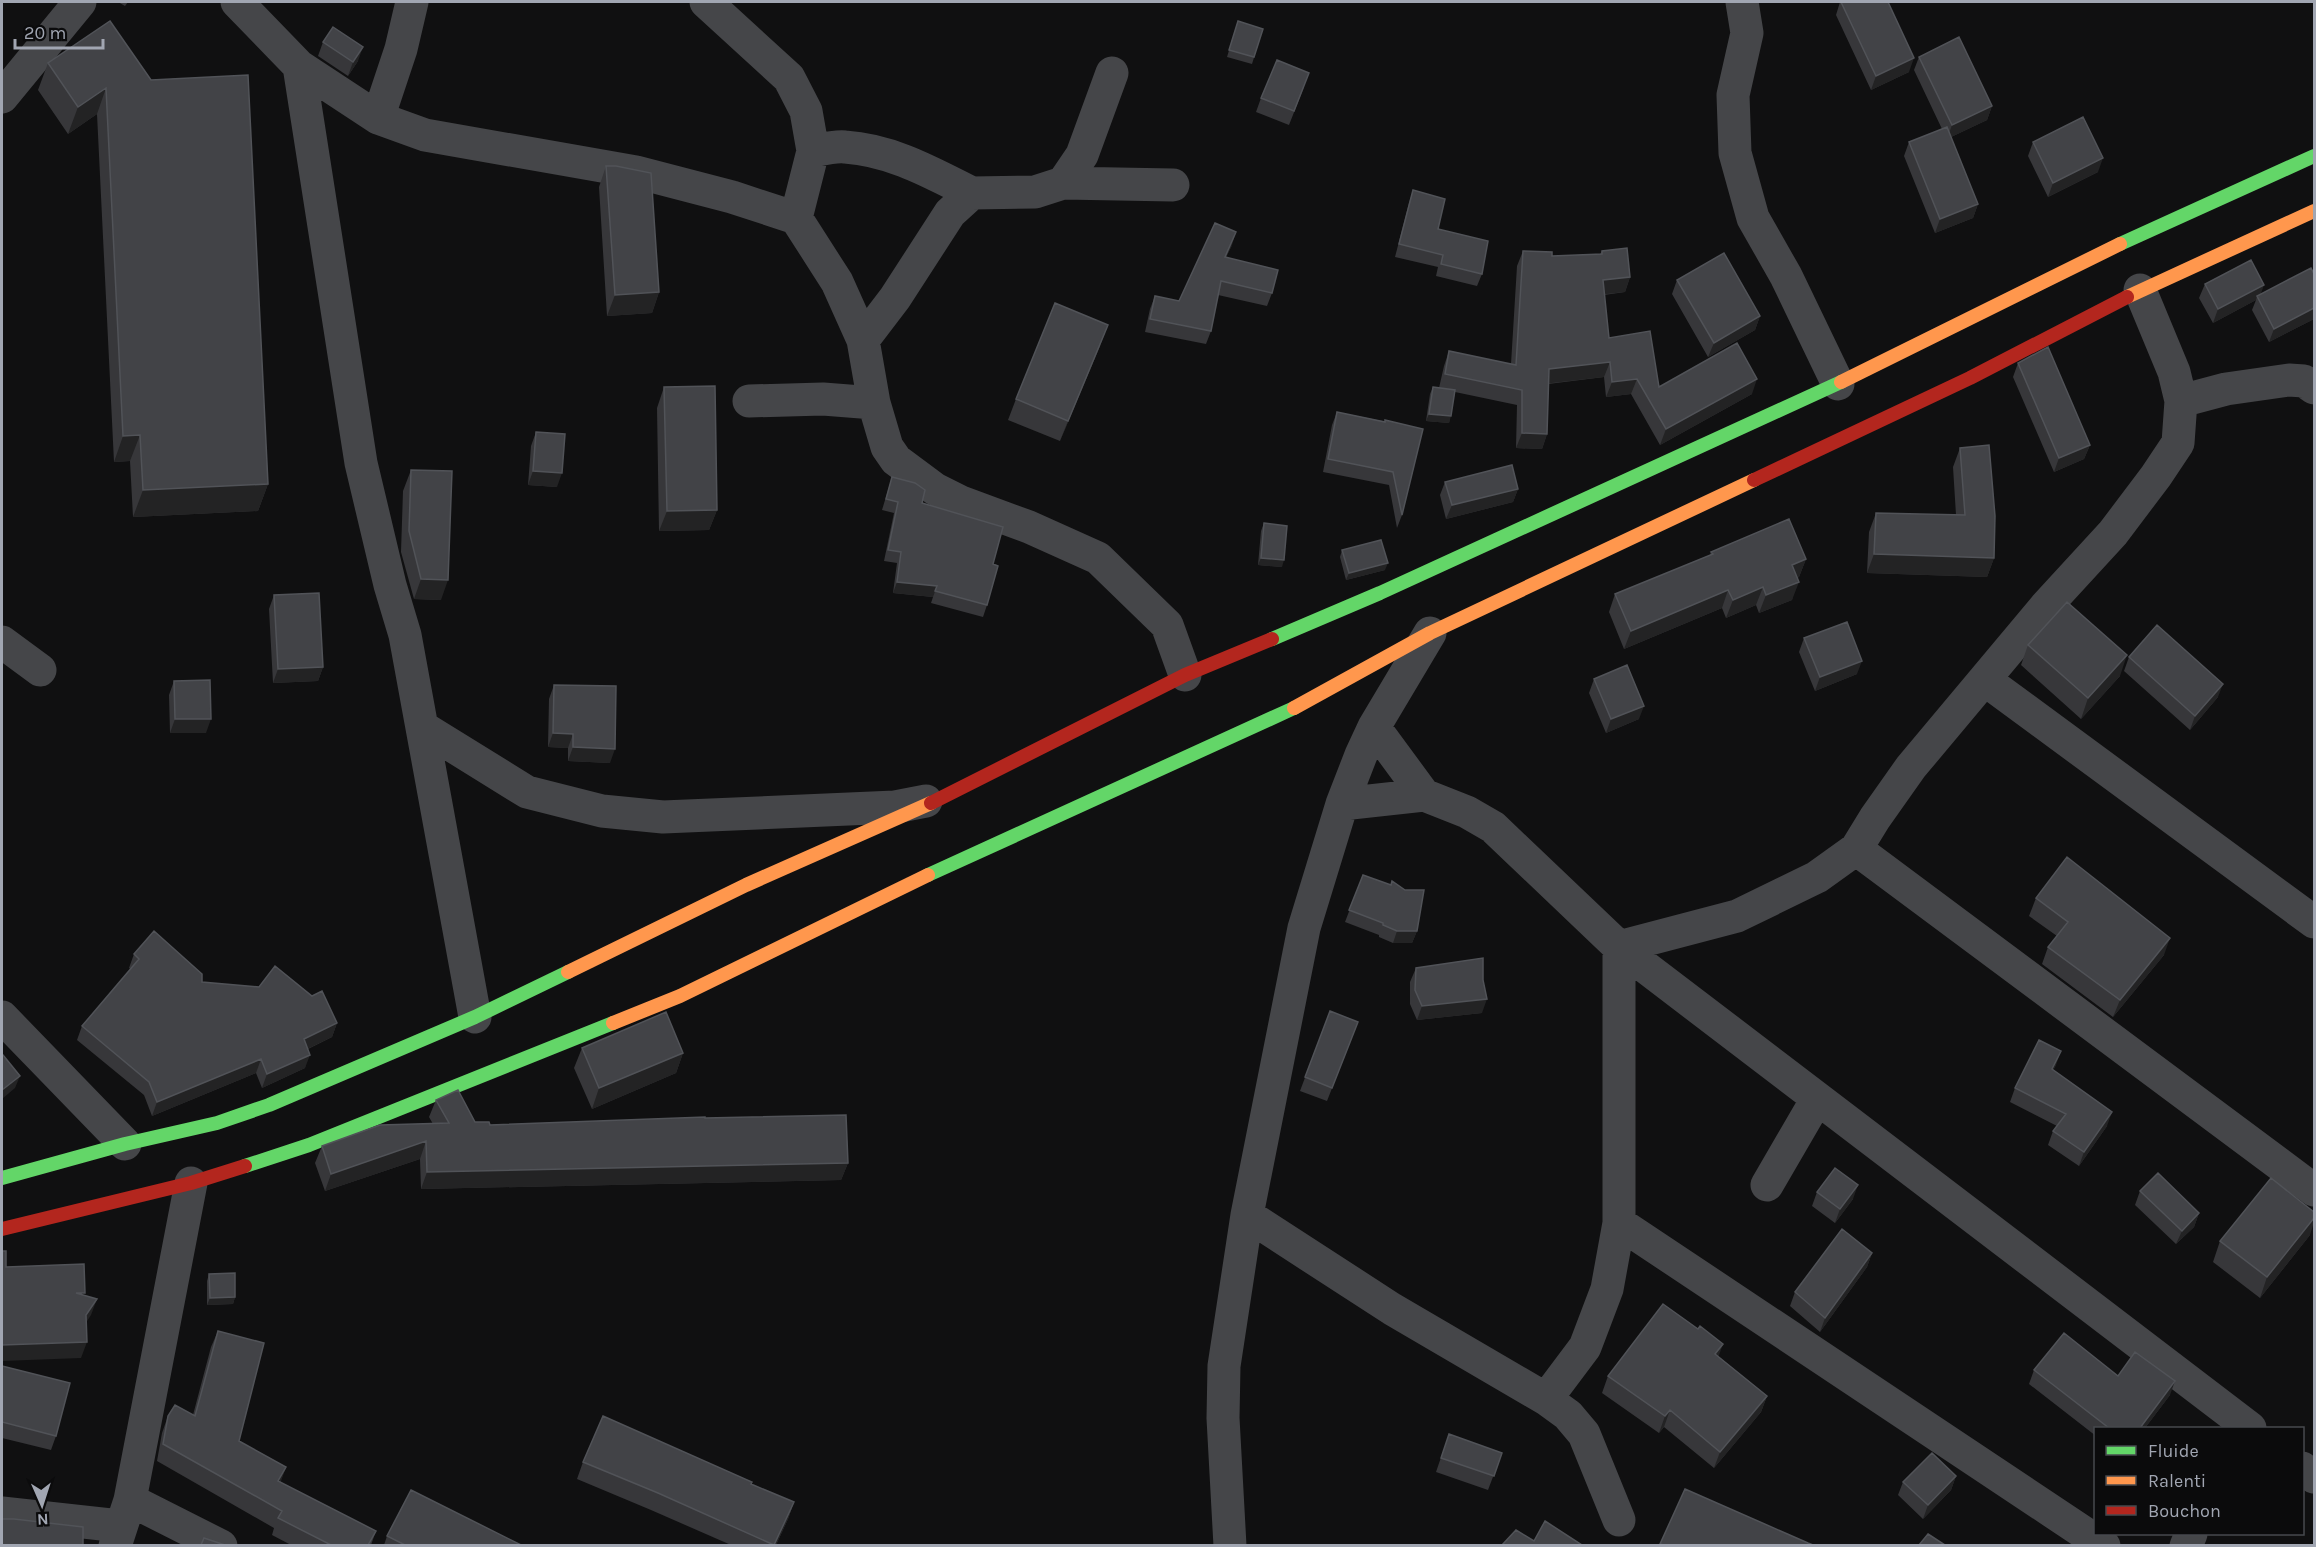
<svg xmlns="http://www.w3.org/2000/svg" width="2316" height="1547" font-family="Karla,sans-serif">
<rect width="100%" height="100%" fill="#101011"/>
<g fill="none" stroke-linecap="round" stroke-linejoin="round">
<path stroke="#454649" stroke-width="33" d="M237,2L299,66L378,118L425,135L636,172L732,197L796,218L837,282L863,340L874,403L887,447L896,460L935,489L961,502L1029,527L1098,558L1167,625L1185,675
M706,2L789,78L806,111L813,151L796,218
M1742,2L1747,33L1733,95L1735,153L1753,218L1786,276L1838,384
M299,66L361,463L390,585L405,635L475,1017
M2,97L80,2
M378,118L401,49L412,2
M813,151C823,149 835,146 845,147C892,150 932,173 972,193
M1063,183L1173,185
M863,340L895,298L950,213L972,193L1035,192L1063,183L1082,155L1112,73
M749,401L823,399L874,403
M2181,401L2226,389L2289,380L2304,381L2314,388
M2,642L40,670
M1985,680L2314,922
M422,727L527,792L602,811L663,817L895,807L926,801
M1374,727L1424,795
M1342,804L1424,795L1467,812L1493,827L1619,947L2250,1428
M1856,849L2314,1190
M2,1017L125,1144
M1767,1185L1817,1099
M1247,1215L1392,1309L1546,1399L1568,1415L1584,1434L1619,1520
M1619,1223L2104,1546
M1546,1399L1585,1347L1607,1289L1619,1223V947L1737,916L1817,877L1856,849L1875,818L1911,767L2045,607L2113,533L2156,476L2178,443L2181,401L2174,372L2140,290
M2302,1468L2314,1477
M130,1500L221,1546
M2,1513L120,1526
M115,1546L130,1500L191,1183
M1230,1546L1223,1418L1224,1366L1247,1215L1304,928L1342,804L1361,755L1374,727L1430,633
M2186,1546L2191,1534"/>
<path stroke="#63d668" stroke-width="14" d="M2120,244L2314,156
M1272,639L1380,593L1841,382
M928,875L1294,708
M245,1166L309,1145L613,1023
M2,1178L125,1144L217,1123L269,1105L475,1017L568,972"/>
<path stroke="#ff974d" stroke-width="14" d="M2127,297L2314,211
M1841,382L2120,244
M1294,708L1430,633L1754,480
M568,972L746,885L931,803
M613,1023L680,996L928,875"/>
<path stroke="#b3261e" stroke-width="14" d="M1754,480L1970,378L2127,297
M931,803L1185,675L1272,639
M2,1229L191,1183L245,1166"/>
</g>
<path fill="#37373a" d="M118,2H128L125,6Z
M1840,2H1888L1909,72L1871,90L1836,15Z
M110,21L268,484L258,511L133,517L130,461L114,462L97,114L68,134L38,90L48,63Z
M1238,21L1263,29L1252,64L1227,57Z
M323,42L358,61L348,76L318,56Z
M1919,57L1992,106L1987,120L1951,137L1978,204L1973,218L1935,233L1904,156L1909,142L1942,129L1914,70Z
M1304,87L1289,125L1256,112L1261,98Z
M2033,142L2098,172L2048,197L2028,156Z
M606,166L659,292L652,313L607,316L599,187Z
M1413,190L1438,229L1482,274L1477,286L1436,276L1438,267L1395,257L1409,203Z
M1232,245L1226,257L1272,293L1267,306L1218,295L1211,331L1206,344L1145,332L1150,309L1155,296L1179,301Z
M1523,251L1552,256L1600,254L1602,251L1630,277L1625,292L1604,295L1609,338L1659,387L1752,394L1660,445L1631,394L1606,397L1604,377L1548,384L1547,434L1542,449L1516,448L1517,405L1455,392L1449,423L1426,421L1430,394L1433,387L1439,388L1444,366L1449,351L1511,364L1517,266Z
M2314,274V319L2269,342L2252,310L2256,300L2213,323L2199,298L2205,284L2261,295Z
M1677,280L1760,316L1755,330L1708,357L1672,294Z
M1100,346L1060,441L1008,420L1016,399Z
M2018,363L2090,445L2084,459L2054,472L2013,377Z
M664,387L717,510L709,530L659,531L657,408Z
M1337,412L1423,429L1402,515L1397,528L1389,485L1323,472L1332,425Z
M536,432L557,487L528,485L531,446Z
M1960,448L1994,558L1987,577L1867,573L1869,532L1876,513L1956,515L1953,467Z
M411,470L441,600L414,599L401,552L403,491Z
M892,477L993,564L987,605L983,617L931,603L933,597L893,593L897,563L884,561L894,513L882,510Z
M1445,482L1518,489L1513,502L1446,519L1440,495Z
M1264,523L1282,567L1258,565L1261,531Z
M1342,550L1385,570L1346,580L1340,557Z
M1711,552L1806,559L1799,577L1797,578L1792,600L1759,613L1756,605L1726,618L1722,608L1624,649L1609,612L1615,594L1710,555Z
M274,595L323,667L318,681L273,683L269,609Z
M1804,638L1857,674L1815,691L1799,652Z
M2028,645L2120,676L2081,719L2021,665Z
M2129,657L2218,697L2190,730L2124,671Z
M1594,679L1639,719L1606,733L1589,693Z
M174,681L206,733H170L169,695Z
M554,685L610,763L568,761V748L548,747L549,699Z
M1363,875L1391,885L1392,881L1417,931L1412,943H1393L1379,937V935L1345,922Z
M2036,898L2164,955L2113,1017L2042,964L2048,947L2057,936L2029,916Z
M134,954L202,982L337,1023L332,1037L308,1049L305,1068L262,1088L256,1073L152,1116L144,1095L77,1040L82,1026L131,969L129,968Z
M1416,968L1482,1013L1417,1020L1410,1004V982Z
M1330,1011L1358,1022L1327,1101L1300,1091Z
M582,1048L683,1053L676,1073L592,1109L574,1068Z
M2056,1065L2053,1070L2107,1126L2079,1166L2048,1145L2053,1131L2057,1126L2010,1102L2015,1088Z
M436,1100L475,1122L490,1125L705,1118L848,1163L841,1180L421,1189L420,1159L325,1191L315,1163L322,1146L433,1124L429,1117Z
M2140,1191L2199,1213L2194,1227L2176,1244L2135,1205Z
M1817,1192L1853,1199L1835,1223L1812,1206Z
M2310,1235L2260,1298L2213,1262L2220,1241Z
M1872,1253L1867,1267L1820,1332L1790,1306L1795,1292Z
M209,1274L235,1297L233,1304L207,1305V1281Z
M218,1331L239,1441L286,1467L280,1482L376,1531L371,1545H291L272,1535L274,1528L157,1461L162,1433L168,1416L193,1415L211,1347Z
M1719,1357L1767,1396L1761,1412L1714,1468L1664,1427L1659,1433L1602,1393L1608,1376Z
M2,1366L56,1436L51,1450L2,1438Z
M2034,1370L2118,1376L2170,1395L2145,1428H2096V1436L2029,1384Z
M1449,1434L1502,1453L1488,1490L1436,1472Z
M583,1462L794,1502L788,1519L776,1545H731L651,1510L577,1479Z
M1956,1476L1951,1490L1923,1519L1898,1495L1903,1482Z
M387,1536L521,1545H384Z"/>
<path fill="#232324" d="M363,47L358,61L348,76L353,62Z
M1914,58L1909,72L1871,90L1876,76Z
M106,88L97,114L68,134L78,107Z
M1992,106L1987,120L1947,139L1952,125Z
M2103,158L2098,172L2048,197L2053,183Z
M1978,204L1973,218L1935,233L1940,219Z
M1236,232L1232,245L1220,270L1225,257Z
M1630,277L1625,292L1597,295L1603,280Z
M2264,285L2259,299L2257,296L2256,300L2213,323L2218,309Z
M659,292L652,313L607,316L615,295Z
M2314,308V319L2269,342L2274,329Z
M1760,316L1755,330L1708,357L1714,343Z
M1108,325L1100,346L1060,441L1068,421Z
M1610,362L1604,377L1543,384L1549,369Z
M1637,379L1631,394L1606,397L1612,382Z
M1757,379L1752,394L1660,445L1666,429Z
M1429,414L1451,416L1449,423L1426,421Z
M1522,433L1547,434L1542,449L1516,448Z
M140,435L130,461L114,462L123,436Z
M2090,445L2084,459L2054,472L2059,458Z
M533,471L562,473L557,487L528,485Z
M268,484L258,511L133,517L143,490Z
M1518,489L1513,502L1446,519L1452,505Z
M717,510L709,530L659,531L667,511Z
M1874,554L1994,558L1987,577L1867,573Z
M1261,558L1284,560L1282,567L1258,565Z
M1806,559L1799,577L1785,583L1792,565Z
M1388,563L1385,570L1346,580L1349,573Z
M421,579L448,580L441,600L414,599Z
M897,582L937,586L933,597L893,593Z
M1799,582L1792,600L1759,613L1766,595Z
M1763,587L1756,605L1726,618L1733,600Z
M1728,590L1722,608L1624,649L1631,631Z
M2127,655L2120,676L2081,719L2088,698Z
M1862,661L1857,674L1815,691L1820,677Z
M323,667L318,681L273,683L278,669Z
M2223,684L2218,697L2190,730L2195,716Z
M1644,706L1639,719L1606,733L1611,719Z
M175,719H211L206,733H170Z
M553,733L573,734L568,748L548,747Z
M573,747L615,749L610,763L568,761Z
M1397,931H1417L1412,943H1393Z
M2170,938L2164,955L2113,1017L2120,1000Z
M1487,999L1482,1013L1417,1020L1422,1006Z
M337,1023L332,1037L299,1053L304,1039Z
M2061,1051L2056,1065L2047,1083L2052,1069Z
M683,1053L676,1073L592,1109L599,1088Z
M310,1055L305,1068L262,1088L267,1074Z
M261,1059L256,1073L152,1116L157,1102Z
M20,1076L15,1088L2,1099V1090Z
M2112,1112L2107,1126L2079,1166L2084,1152Z
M426,1141L420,1159L325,1191L331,1174Z
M848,1163L841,1180L421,1189L427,1172Z
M1858,1185L1853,1199L1835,1223L1840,1209Z
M2199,1213L2194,1227L2176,1244L2182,1231Z
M2314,1218V1222L2310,1235L2260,1298L2267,1277Z
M1872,1253L1867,1267L1820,1332L1825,1318Z
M235,1297L233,1304L207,1305L210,1298Z
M97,1299L91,1315L80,1332L86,1315Z
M87,1342L81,1358L2,1361V1345Z
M1723,1344L1717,1361L1715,1354Z
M2175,1381L2170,1395L2145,1428H2140Z
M1767,1396L1761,1412L1714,1468L1720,1452Z
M1670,1410L1664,1427L1659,1433L1665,1416Z
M286,1467L280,1484L278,1481Z
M1956,1476L1951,1490L1923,1519L1928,1505Z
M794,1502L788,1519L776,1545H774Z"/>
<path fill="#424347" stroke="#515358" stroke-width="1.5" d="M1841,2H1888L1914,58L1876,76Z
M110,21L151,80L248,75L268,484L143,490L140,435L123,436L106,88L78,107L48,63Z
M1238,21L1263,29L1254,57L1229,50Z
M333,27L363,47L353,62L323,42Z
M1959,37L1992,106L1952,125L1919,57Z
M1277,60L1309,73L1294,111L1261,98Z
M2083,117L2103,158L2053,183L2033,142Z
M1947,127L1978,204L1940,219L1909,142Z
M606,166H616L651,173L659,292L615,295Z
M1413,190L1445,199L1438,229L1488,241L1482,274L1441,264L1443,255L1399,244Z
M1215,223L1236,232L1225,257L1278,270L1272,293L1221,281L1211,331L1150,319L1155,296L1179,301Z
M1627,248L1630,277L1603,280L1609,338L1650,331L1659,387L1737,343L1757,379L1666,429L1637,379L1612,382L1610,362L1549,369L1547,434L1522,433V390L1445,374L1449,351L1516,365L1523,251L1552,252V256L1602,254V251Z
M1724,253L1760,316L1714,343L1677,280Z
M2251,260L2264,285L2218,309L2205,284Z
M2311,268L2314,274V308L2274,329L2257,296Z
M1055,303L1108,325L1068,421L1016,399Z
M2048,347L2090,445L2059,458L2018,363Z
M715,386L717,510L667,511L664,387Z
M1433,387L1455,390L1451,416L1429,414Z
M1337,412L1385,422V420L1423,429L1402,515L1393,472L1328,459Z
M536,432L565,434L562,473L533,471Z
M1989,445L1995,516L1994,558L1874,554L1876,513L1965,515L1960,448Z
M1512,465L1518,489L1452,505L1445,482Z
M411,470L452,471L448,580L421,579L409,531Z
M892,477L915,483L925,490L922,503L1003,527L993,564L998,566L987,605L935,591L937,586L897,582L901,552L888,550L898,502L886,499Z
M1789,519L1806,559L1792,565L1799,582L1766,595L1763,587L1733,600L1728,590L1631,631L1615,594L1713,554L1711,552Z
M1264,523L1287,526L1284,560L1261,558Z
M1381,540L1388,563L1349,573L1342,550Z
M319,593L323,667L278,669L274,595Z
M2067,602L2127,655L2088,698L2028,645Z
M1847,622L1862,661L1820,677L1804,638Z
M2157,625L2223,684L2195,716L2129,657Z
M1627,665L1644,706L1611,719L1594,679Z
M210,680L211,719H175L174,681Z
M554,685L616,686L615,749L573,747V734L553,733Z
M2067,857L2170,938L2120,1000L2048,947L2068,922L2036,898Z
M1363,875L1391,885L1392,881L1405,890H1424L1417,931H1397L1383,925V923L1349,910Z
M154,931L202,974V982L259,987L275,966L312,996L322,991L337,1023L304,1039L310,1055L267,1074L261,1059L157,1102L149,1082L82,1026L139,959L134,954Z
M1483,958V980L1487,999L1422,1006L1415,990L1416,968Z
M1330,1011L1358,1022L1332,1088L1305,1077Z
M666,1012L683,1053L599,1088L582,1048Z
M2039,1040L2061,1051L2052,1069L2112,1112L2084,1152L2053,1131L2066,1114L2015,1088Z
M3,1055L20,1076L2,1090V1056Z
M458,1090L475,1122H489L490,1125L705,1117V1118L846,1115L848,1163L427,1172L426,1141L331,1174L322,1146L380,1125L449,1123L436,1100Z
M1835,1168L1858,1185L1840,1209L1817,1192Z
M2158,1173L2199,1213L2182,1231L2140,1191Z
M2271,1178L2314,1212V1218L2267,1277L2220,1241Z
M1842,1229L1872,1253L1825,1318L1795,1292Z
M2,1251H6V1267L84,1264L85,1293H76L97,1299L86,1315L87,1342L2,1345Z
M235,1273V1297L210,1298L209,1274Z
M1663,1304L1698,1329L1700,1326L1723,1344L1715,1354L1767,1396L1720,1452L1670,1410L1665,1416L1608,1376Z
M218,1331L264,1343L239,1441L286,1467L278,1481L376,1531L368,1545H331L278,1518L282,1511L163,1444L168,1416L175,1405L195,1416Z
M2064,1333L2118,1376L2135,1352L2175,1381L2140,1428H2109L2034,1370Z
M2,1366L70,1383L56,1436L2,1422Z
M603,1416L752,1482L751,1484L794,1502L774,1545L658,1493L583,1462Z
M1449,1434L1502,1453L1494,1476L1441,1458Z
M1932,1453L1956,1476L1928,1505L1903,1482Z
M1685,1489L1808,1543L1813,1545H1664L1660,1544Z
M411,1490L521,1545H405L387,1536Z
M2,1519H14L83,1527V1545H2Z
M1545,1521L1582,1545H1502L1516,1530L1534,1541Z
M1928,1534L1945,1545H1919Z
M204,1538L225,1545H201Z"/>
<rect width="2316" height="1547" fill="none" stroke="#a1a6b2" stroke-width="6"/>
<rect x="2094" y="1427" width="210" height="108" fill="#0b0b0c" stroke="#47494e" stroke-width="1.5"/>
<rect x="2106" y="1446" width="30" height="9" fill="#63d668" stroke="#47494e" stroke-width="1.5"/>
<text x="2148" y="1457" font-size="18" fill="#a1a6b2">Fluide</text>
<rect x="2106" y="1476" width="30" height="9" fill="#ff974d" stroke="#47494e" stroke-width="1.5"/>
<text x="2148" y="1487" font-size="18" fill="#a1a6b2">Ralenti</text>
<rect x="2106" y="1506" width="30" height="9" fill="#b3261e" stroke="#47494e" stroke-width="1.5"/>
<text x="2148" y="1517" font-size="18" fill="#a1a6b2">Bouchon</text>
<g transform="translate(42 1505) rotate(177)" stroke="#0b0b0c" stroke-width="4.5" paint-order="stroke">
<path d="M0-4.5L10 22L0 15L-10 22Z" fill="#a1a6b2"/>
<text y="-9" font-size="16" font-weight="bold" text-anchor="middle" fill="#a1a6b2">N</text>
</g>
<path d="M15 39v9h88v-9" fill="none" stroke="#a1a6b2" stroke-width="3"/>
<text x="24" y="39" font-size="18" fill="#a1a6b2" stroke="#0b0b0c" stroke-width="4.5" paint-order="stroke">20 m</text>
</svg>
